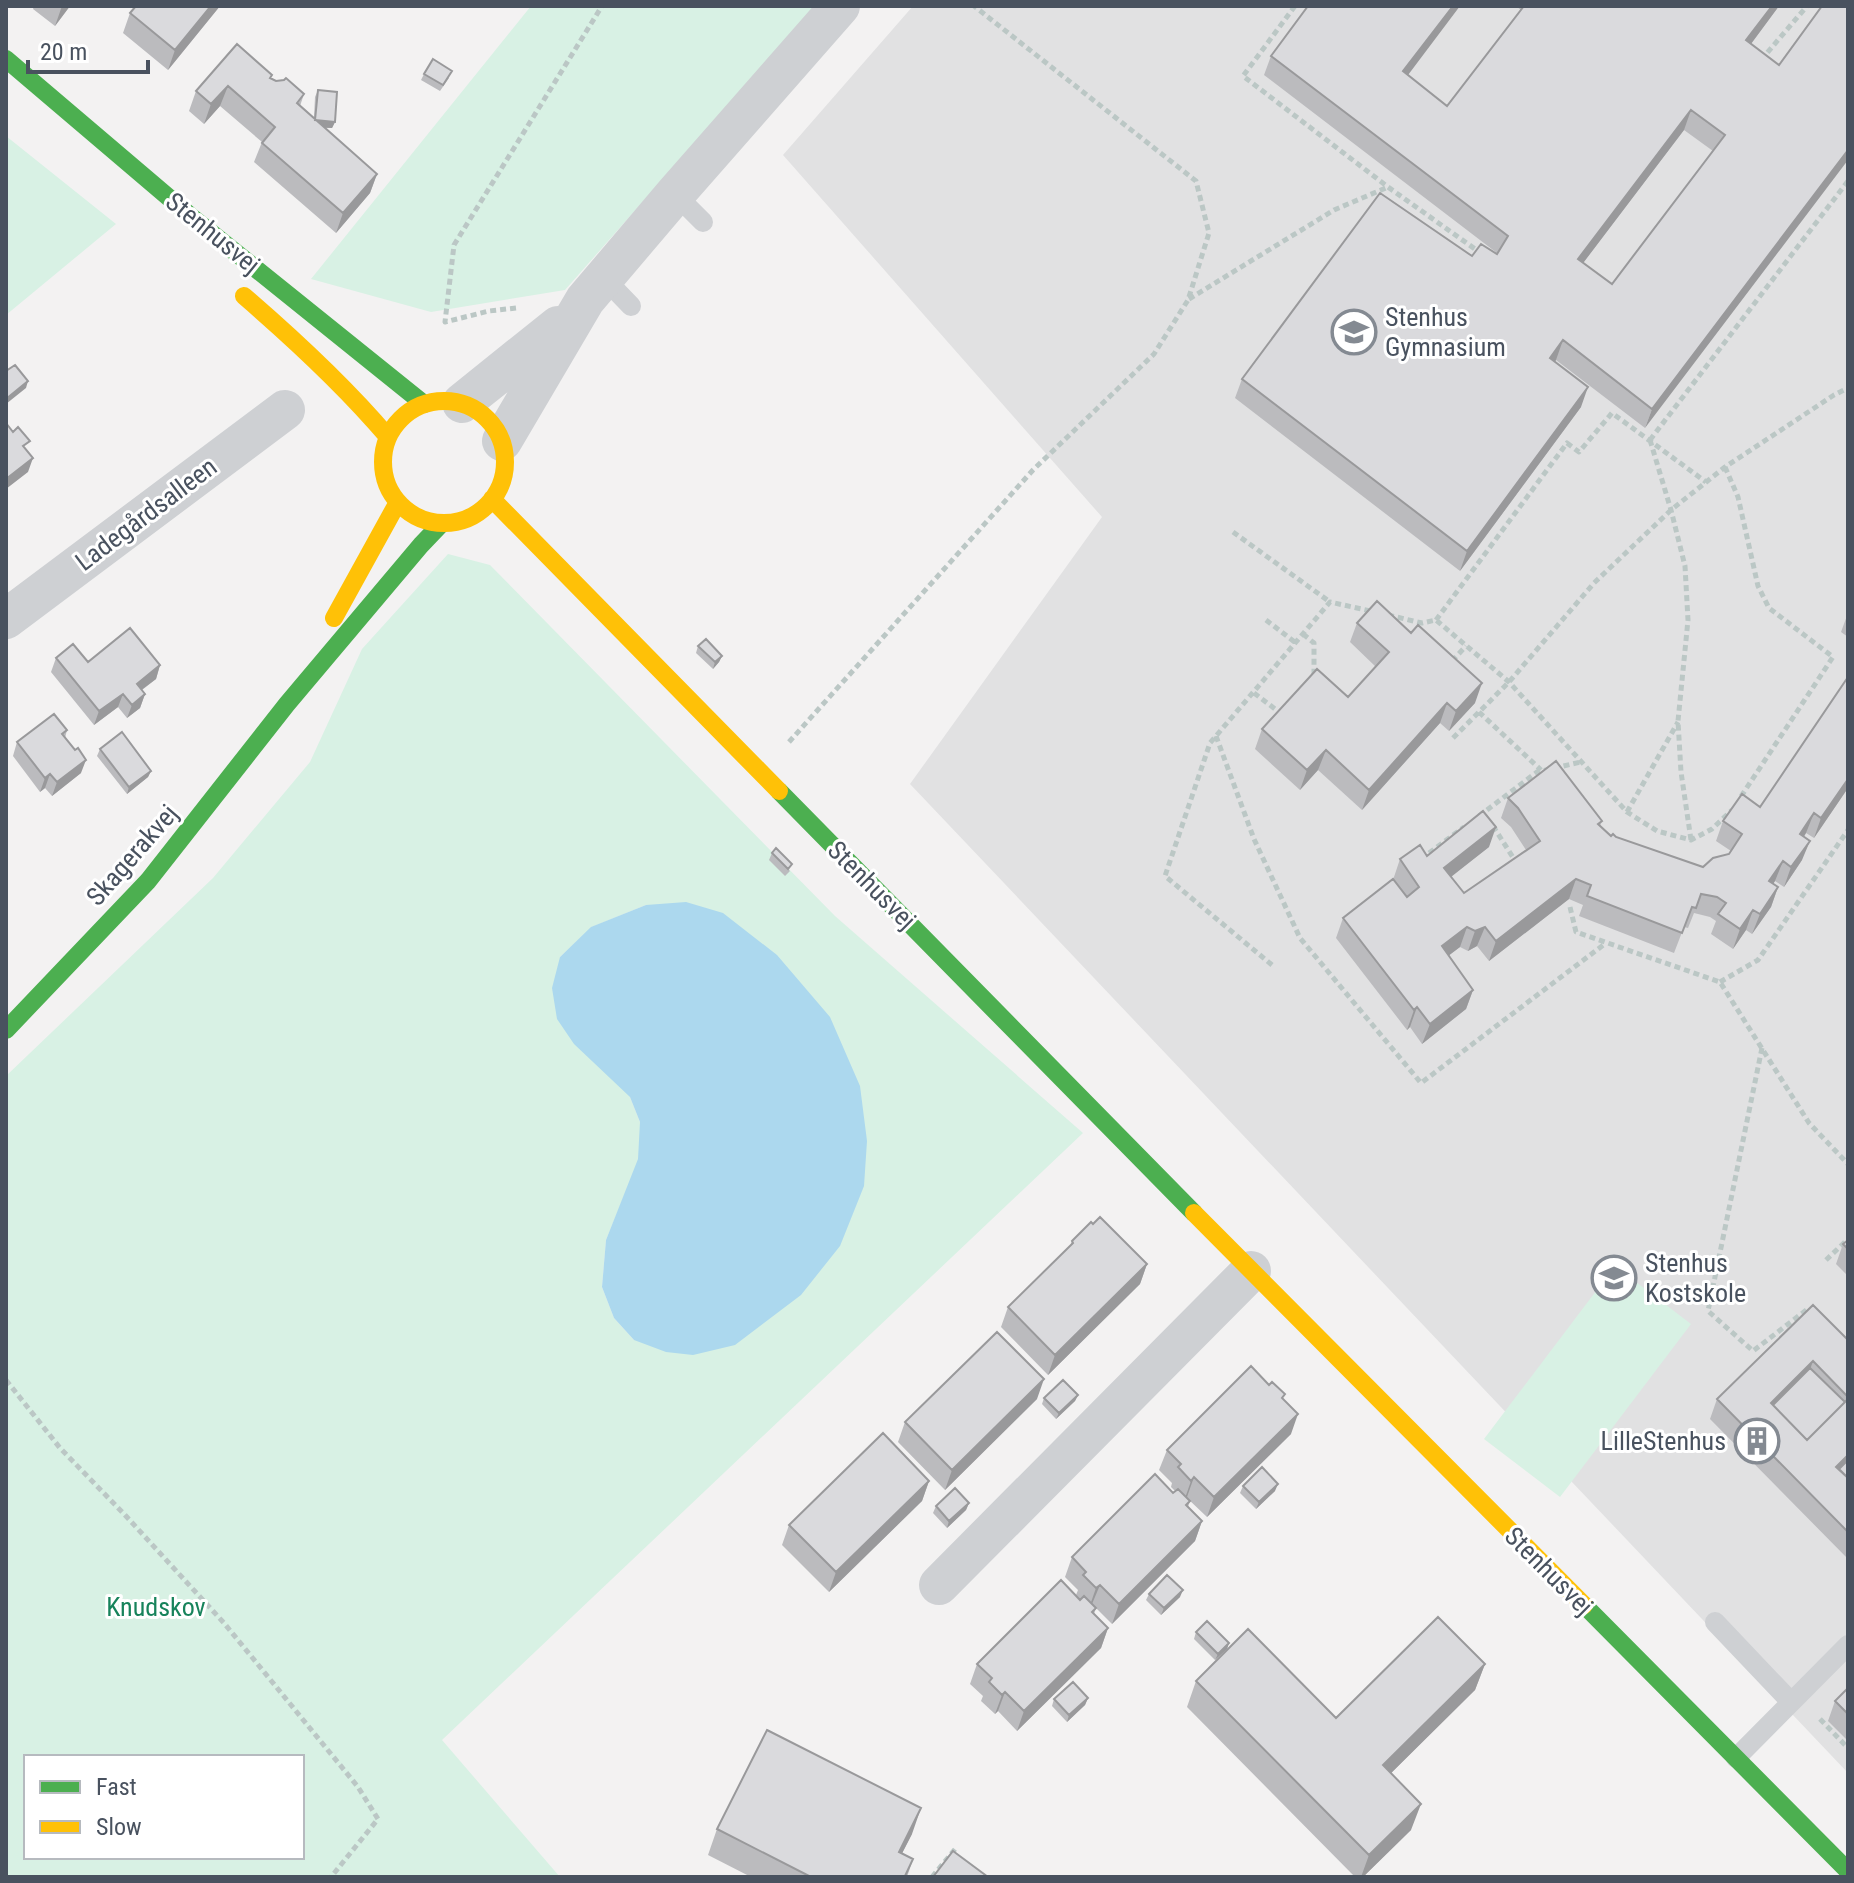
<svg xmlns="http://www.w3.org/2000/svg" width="1854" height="1883" font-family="'Roboto Condensed',sans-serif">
<rect width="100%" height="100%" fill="#f3f2f2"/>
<path fill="#e1e1e2" d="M913,6H1848V1773L910,784L1102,517L783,155Z"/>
<path fill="#d8f1e4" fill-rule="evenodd" d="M531,6H815L565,290L431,312L311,279Z
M6,136L116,224L6,315Z
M448,554L490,565L835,916L1083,1133L442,1740L560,1877H6V1076L213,878L310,762L362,649ZM646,905L634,1340L614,1318L602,1287L606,1240L639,1159L640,1122L630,1097L560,957L592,927ZM26,1757H302V1857H26Z
M1615,1266L1691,1324L1560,1497L1484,1439Z"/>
<path fill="#acd8ee" d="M686,902L723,913L777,955L830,1017L860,1086L867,1141L864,1186L840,1246L801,1295L735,1345L693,1355L666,1352L634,1340L614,1318L602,1287L606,1240L638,1159L640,1122L630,1097L574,1044L557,1019L552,988L560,957L591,927L646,905Z"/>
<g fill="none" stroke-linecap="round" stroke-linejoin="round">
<path stroke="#bbc7c5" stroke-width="5" stroke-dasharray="6 4" stroke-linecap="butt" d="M1295,6L1243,76L1388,187L1482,254
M1761,60L1807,6
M1189,299L1334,210L1388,187
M516,308L489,311L445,322L454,245L602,6
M1650,440L1671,510L1685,566L1688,620L1678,721L1681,772L1691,840
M1650,440L1848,181
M1725,467L1738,497L1758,586L1769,608L1833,657L1740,798
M1233,532L1330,602
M1388,615L1422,623L1436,620L1509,682L1627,812L1657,831L1691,840L1712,829L1732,810
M1266,620L1296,643
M1436,620L1567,443L1579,452L1612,413L1706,482
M1303,634L1314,643V679
M1452,661L1466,646
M1254,693L1279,712
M1479,712L1541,770
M1216,736L1254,839L1300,938L1421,1083L1606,943
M1453,738L1509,682L1594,583L1671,510L1725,467L1834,395L1848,388
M789,742L1033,470L1154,354L1188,300L1209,233L1196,181L974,6
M1627,812L1678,722
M1479,816L1537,772L1581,762
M1493,826L1514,859
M1421,859L1464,827
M1570,907L1576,932L1720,982L1809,1123L1848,1164
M1272,965L1165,876L1210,743L1330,602L1375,612
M1720,982L1758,960L1848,830
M1762,1048L1708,1311L1753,1351L1809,1308L1812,1311
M1826,1260L1848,1239
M6,1380L60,1448L125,1515L224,1623L358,1787L378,1819L331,1877
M1820,1719L1848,1748
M932,1877L956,1848"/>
<path stroke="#ced0d3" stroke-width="20" d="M675,194L703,222
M604,278L631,306
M1715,1622L1791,1702
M1736,1758L1848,1645"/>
<path stroke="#ced0d3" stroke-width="40" d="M462,403L558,326
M502,441L585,300L675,194L840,6
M6,619L285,410
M939,1585L1251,1271"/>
<path stroke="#4caf50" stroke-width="18" d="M6,59L194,219L424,404
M779,791L1194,1213
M6,1030L148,881L287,704L421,545L442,523
M1584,1605L1848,1871"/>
<path stroke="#ffc107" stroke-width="18" d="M244,296C295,340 344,385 388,437
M383 462a61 61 0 1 1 122 0a61 61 0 1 1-122 0Z
M492,499L779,791
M334,618L398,502
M1194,1213L1584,1605"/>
</g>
<path fill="#bbbbbe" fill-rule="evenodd" d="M34,6H70L55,26L33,9Z
M136,6H220L168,70L123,33L130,13Z
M1516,6H1779L1751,44L1779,65L1645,428L1556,360L1555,362L1581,407L1460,571L1235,398L1242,379L1472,256L1497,253L1264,75L1271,56L1408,75L1447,106L1521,10ZM1684,130L1713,151L1612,284L1583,263Z
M424,74L449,78L440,91L421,80Z
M271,78L304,94L300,106L314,118L315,97L318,90L335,122L332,128H325L377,174L370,193L336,233L254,162L262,142L220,106L204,124L189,111L196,91Z
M1848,613V637L1841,632Z
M1357,623L1475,703L1449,731L1440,723L1362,810L1318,770L1300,790L1255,749L1262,729L1348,697L1376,667L1350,642Z
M698,646L722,656L719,662L713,669L696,653Z
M56,658L88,662L160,665L156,679L142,690L145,694L140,708L127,718L118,707L94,725L51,672Z
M67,730L65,738L81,773L52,796L45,788L40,792L13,756L17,742Z
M100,749L151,771L148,777L127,794L97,756Z
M1848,788L1814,838L1806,833L1804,837L1802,860L1784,887L1775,881L1773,884L1778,887L1771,907L1752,934L1746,930L1733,949L1711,934L1716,921L1710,917L1694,913L1688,928L1684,927L1674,953L1579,916L1583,905L1569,899L1489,961L1477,946L1468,951L1460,947L1449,955L1473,990L1466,1009L1422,1044L1410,1027L1407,1030L1336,938L1343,918L1393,880L1400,859L1489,847L1451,876L1464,893L1526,850L1511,827L1501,818L1508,798L1602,821L1600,826L1611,836L1703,867L1729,854L1731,851L1716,841L1723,821L1760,807Z
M772,853L790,871L785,876L769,860Z
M1848,1240V1276L1836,1264L1843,1244Z
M1072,1241L1147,1264L1140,1284L1048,1375L1001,1327L1008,1307L1070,1247Z
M1848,1340V1559L1710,1419L1717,1399Z
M1078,1395L1075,1401L1056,1419L1042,1404L1044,1398Z
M1037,1399L945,1490L898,1442L905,1422Z
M1283,1399L1291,1434L1207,1517L1187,1498L1190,1501L1188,1507L1202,1521L1195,1541L1112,1624L1096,1608L1094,1614L1108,1628L1101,1648L1017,1731L998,1711L995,1714L981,1701L983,1696L970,1684L977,1664L1076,1595L1078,1590L1065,1577L1072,1557L1175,1491L1171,1487L1172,1483L1159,1470L1167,1450Z
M929,1481L922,1501L829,1592L782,1545L789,1525Z
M1243,1486L1275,1491L1256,1509L1240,1493Z
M969,1503L966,1510L947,1528L933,1513L936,1506Z
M1149,1594L1180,1597L1161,1615L1146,1600Z
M1196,1632L1229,1643L1227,1649L1215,1660L1194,1639Z
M1485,1664L1475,1690L1391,1773L1411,1830L1363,1877H1355L1187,1707L1196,1681L1336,1718Z
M1848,1688V1741L1828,1721L1835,1701Z
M1088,1698L1085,1705L1067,1722L1052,1706L1054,1699Z
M717,1829L912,1834L902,1853L913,1859L907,1877H751L708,1855Z"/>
<path fill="#99999b" d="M62,6H70L55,26Z
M211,6H220L168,70L175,50Z
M1453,6H1460L1396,91L1403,71Z
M1772,6H1779L1739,60L1746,40Z
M228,86L220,106L204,124L211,104Z
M1691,110L1684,130L1571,279L1578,259Z
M315,120L335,122L332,128L313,127Z
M1848,150V160L1645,428L1652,409Z
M377,174L370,193L336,233L343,213Z
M1563,340L1556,360L1543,378L1550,358Z
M28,381L26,388L6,404V399Z
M1588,387L1581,407L1460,571L1467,551Z
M33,458L28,472L6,489V479Z
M722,656L719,662L713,669L715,662Z
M160,665L156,679L132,697L137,684Z
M1482,683L1475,703L1449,731L1456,711Z
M123,694L118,707L94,725L99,711Z
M145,694L140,708L127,718L132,705Z
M1447,703L1440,723L1362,810L1369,790Z
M1326,750L1318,770L1300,790L1307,770Z
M86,760L81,773L52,796L57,782Z
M151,771L148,777L127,794L129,787Z
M50,774L45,788L40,792L45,778Z
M1848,779V788L1814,838L1821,818Z
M1814,813L1806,833L1792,854L1800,834Z
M1496,827L1489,847L1437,888L1444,868Z
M1810,841L1802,860L1784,887L1791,867Z
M1783,861L1775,881L1762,901L1769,881Z
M1576,879L1569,899L1489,961L1496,941Z
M1778,887L1771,907L1752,934L1760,914Z
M1753,910L1746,930L1733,949L1740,929Z
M1467,927L1460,947L1435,966L1442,946Z
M1485,927L1477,946L1468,951L1475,931Z
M1473,990L1466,1009L1422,1044L1430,1024Z
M1417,1007L1410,1027L1407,1030L1414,1010Z
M1147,1264L1140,1284L1048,1375L1055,1355Z
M1813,1361L1806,1381L1773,1414L1771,1403Z
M1044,1379L1037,1399L945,1490L952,1470Z
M1078,1395L1075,1401L1056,1419L1059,1413Z
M1298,1414L1291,1434L1207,1517L1214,1497Z
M1848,1455V1468L1838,1478L1836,1467Z
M1194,1477L1187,1497L1184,1501L1191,1481Z
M929,1481L922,1501L829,1592L836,1572Z
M1278,1484L1275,1491L1256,1509L1259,1502Z
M969,1503L966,1510L947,1528L949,1521Z
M1202,1521L1195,1541L1112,1624L1119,1604Z
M1100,1585L1092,1604L1089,1608L1096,1588Z
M1183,1590L1180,1597L1161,1615L1164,1608Z
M1108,1628L1101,1648L1017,1731L1024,1711Z
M1229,1643L1227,1649L1215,1660L1218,1654Z
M1485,1664L1475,1690L1373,1791L1383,1765Z
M1005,1692L998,1711L995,1714L1002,1695Z
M1088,1698L1085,1705L1067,1722L1069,1715Z
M1421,1804L1411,1830L1363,1877H1361L1369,1855Z
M921,1808L912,1834L890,1877L899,1852Z"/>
<path fill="#dadadd" stroke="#99999b" stroke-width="2" fill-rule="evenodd" d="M136,6H211L175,50L130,13Z
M1308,6H1453L1403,71L1447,106L1524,6H1772L1746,40L1779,65L1822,6H1848V150L1652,409L1563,340L1550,358L1588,387L1467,551L1242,379L1380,193L1472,256L1481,244L1497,254L1508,236L1271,56ZM1691,110L1725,135L1612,284L1578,259Z
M237,44L272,75L270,78L276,81L284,80L286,78L304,94L297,103L377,174L343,213L262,143L275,127L228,86L211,104L196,91Z
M433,59L452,71L443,85L424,74Z
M318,90L337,92L335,122L315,120Z
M15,365L28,381L6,399V371Z
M6,423L13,432L18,427L30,441L23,446L33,458L6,479Z
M1377,601L1411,633L1418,625L1482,683L1456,711L1447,703L1369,790L1326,750L1307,770L1262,729L1317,669L1348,697L1389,652L1357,623Z
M130,628L160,665L137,684L145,694L132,705L123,694L99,711L56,658L73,644L88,662Z
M706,639L722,656L715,662L698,646Z
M1848,677V779L1821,818L1814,813L1800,834L1810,841L1791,867L1783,861L1769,881L1778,887L1760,914L1753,910L1740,929L1718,914L1726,903L1717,897L1701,894L1696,908L1692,907L1682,933L1587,896L1591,885L1576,879L1496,941L1485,927L1475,931L1467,927L1442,946L1473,990L1430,1024L1417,1007L1414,1010L1343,918L1393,879L1407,897L1419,887L1400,859L1420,845L1427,856L1483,811L1496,827L1444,868L1464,893L1540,841L1518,808L1508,798L1556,761L1602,821L1598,824L1611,836L1613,834L1616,837L1703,867L1713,858L1729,854L1742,834L1723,821L1742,794L1760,807Z
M54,714L67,730L62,734L75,750L78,748L86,760L57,782L50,774L45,778L17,742Z
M122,732L151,771L129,787L100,749Z
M776,848L792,864L788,869L772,853Z
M1100,1217L1147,1264L1055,1355L1008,1307L1073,1243L1072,1241L1091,1222L1093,1224Z
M1848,1240V1249L1843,1244Z
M1813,1305L1848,1340V1397L1813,1361L1771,1403L1807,1440L1848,1399V1455L1836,1467L1848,1478V1532L1717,1399Z
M997,1332L1044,1379L952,1470L905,1422Z
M1251,1366L1269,1385L1272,1382L1285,1394L1282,1398L1298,1414L1214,1497L1194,1477L1191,1481L1178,1467L1181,1464L1167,1450Z
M1810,1368L1845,1402L1807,1440L1773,1405Z
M1063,1380L1078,1395L1059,1413L1044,1398Z
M883,1433L929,1481L836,1572L789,1525Z
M1848,1460V1478L1839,1469Z
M1262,1467L1278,1484L1259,1502L1243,1486Z
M1155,1474L1173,1493L1178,1489L1190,1501L1186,1505L1202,1521L1119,1604L1100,1585L1096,1588L1083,1575L1086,1572L1072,1557Z
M955,1488L969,1503L949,1521L936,1506Z
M1167,1575L1183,1590L1164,1608L1149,1594Z
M1061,1580L1080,1600L1084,1596L1096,1608L1092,1612L1108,1628L1024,1711L1005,1692L1002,1695L989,1682L992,1678L977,1664Z
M1438,1617L1485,1664L1383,1765L1421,1804L1369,1855L1196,1681L1248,1629L1336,1718Z
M1207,1621L1229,1643L1218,1654L1196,1632Z
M1073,1682L1088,1698L1069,1715L1054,1699Z
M1848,1688V1714L1835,1701Z
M767,1730L921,1808L899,1852L913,1859L905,1876L907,1877H811L717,1829Z
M953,1851L988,1877H933Z"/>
<defs>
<g id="university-ring" transform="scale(2.3)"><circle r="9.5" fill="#fff" stroke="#848a92" stroke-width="1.5"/><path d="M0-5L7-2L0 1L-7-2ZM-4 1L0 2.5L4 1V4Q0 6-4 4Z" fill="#848a92"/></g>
<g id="school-ring" transform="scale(2.3)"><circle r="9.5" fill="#fff" stroke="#848a92" stroke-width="1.5"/><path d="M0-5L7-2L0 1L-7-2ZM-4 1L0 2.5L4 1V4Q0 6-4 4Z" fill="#848a92"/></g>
<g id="building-ring" transform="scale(2.3)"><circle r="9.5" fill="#fff" stroke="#848a92" stroke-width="1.5"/><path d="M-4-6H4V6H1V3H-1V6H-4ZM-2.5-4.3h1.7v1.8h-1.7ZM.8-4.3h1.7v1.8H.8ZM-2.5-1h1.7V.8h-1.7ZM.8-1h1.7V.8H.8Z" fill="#848a92"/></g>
</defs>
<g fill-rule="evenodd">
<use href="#university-ring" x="1354" y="332"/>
<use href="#school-ring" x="1614" y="1278"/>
<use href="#building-ring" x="1757" y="1441"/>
</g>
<g text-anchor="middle" stroke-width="6" stroke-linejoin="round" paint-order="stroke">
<g font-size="26" fill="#49525f" stroke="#fff">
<text transform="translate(213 233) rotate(39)" y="9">Stenhusvej</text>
<text transform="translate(146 514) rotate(-37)" y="9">Ladegårdsalleen</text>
<text transform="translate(132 855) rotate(-49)" y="9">Skagerakvej</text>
<text transform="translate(872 885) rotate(45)" y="9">Stenhusvej</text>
<text transform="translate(1549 1571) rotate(45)" y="9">Stenhusvej</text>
</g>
<g font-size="26" fill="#49525f" stroke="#fff" text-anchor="start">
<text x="1385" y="326">Stenhus<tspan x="1385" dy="30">Gymnasium</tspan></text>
<text x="1645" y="1272">Stenhus<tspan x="1645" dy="30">Kostskole</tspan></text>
<text x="1726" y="1450" text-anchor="end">LilleStenhus</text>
</g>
<g font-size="26" fill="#17835b" stroke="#fff">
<text x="156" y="1616">Knudskov</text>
</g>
</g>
<rect width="1854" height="1883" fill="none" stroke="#49525f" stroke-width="16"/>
<rect x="24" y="1755" width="280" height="104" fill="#ffffff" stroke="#b6babf" stroke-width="2"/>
<rect x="40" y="1781" width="40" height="12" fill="#4caf50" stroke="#b6babf" stroke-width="2"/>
<text x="96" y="1795" font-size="24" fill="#49525f">Fast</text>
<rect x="40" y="1821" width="40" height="12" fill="#ffc107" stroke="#b6babf" stroke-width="2"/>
<text x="96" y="1835" font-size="24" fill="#49525f">Slow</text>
<path d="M28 60v12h120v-12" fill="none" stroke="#49525f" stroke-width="4"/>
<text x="40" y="60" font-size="24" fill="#49525f" stroke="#ffffff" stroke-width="6" paint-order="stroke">20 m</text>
</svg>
